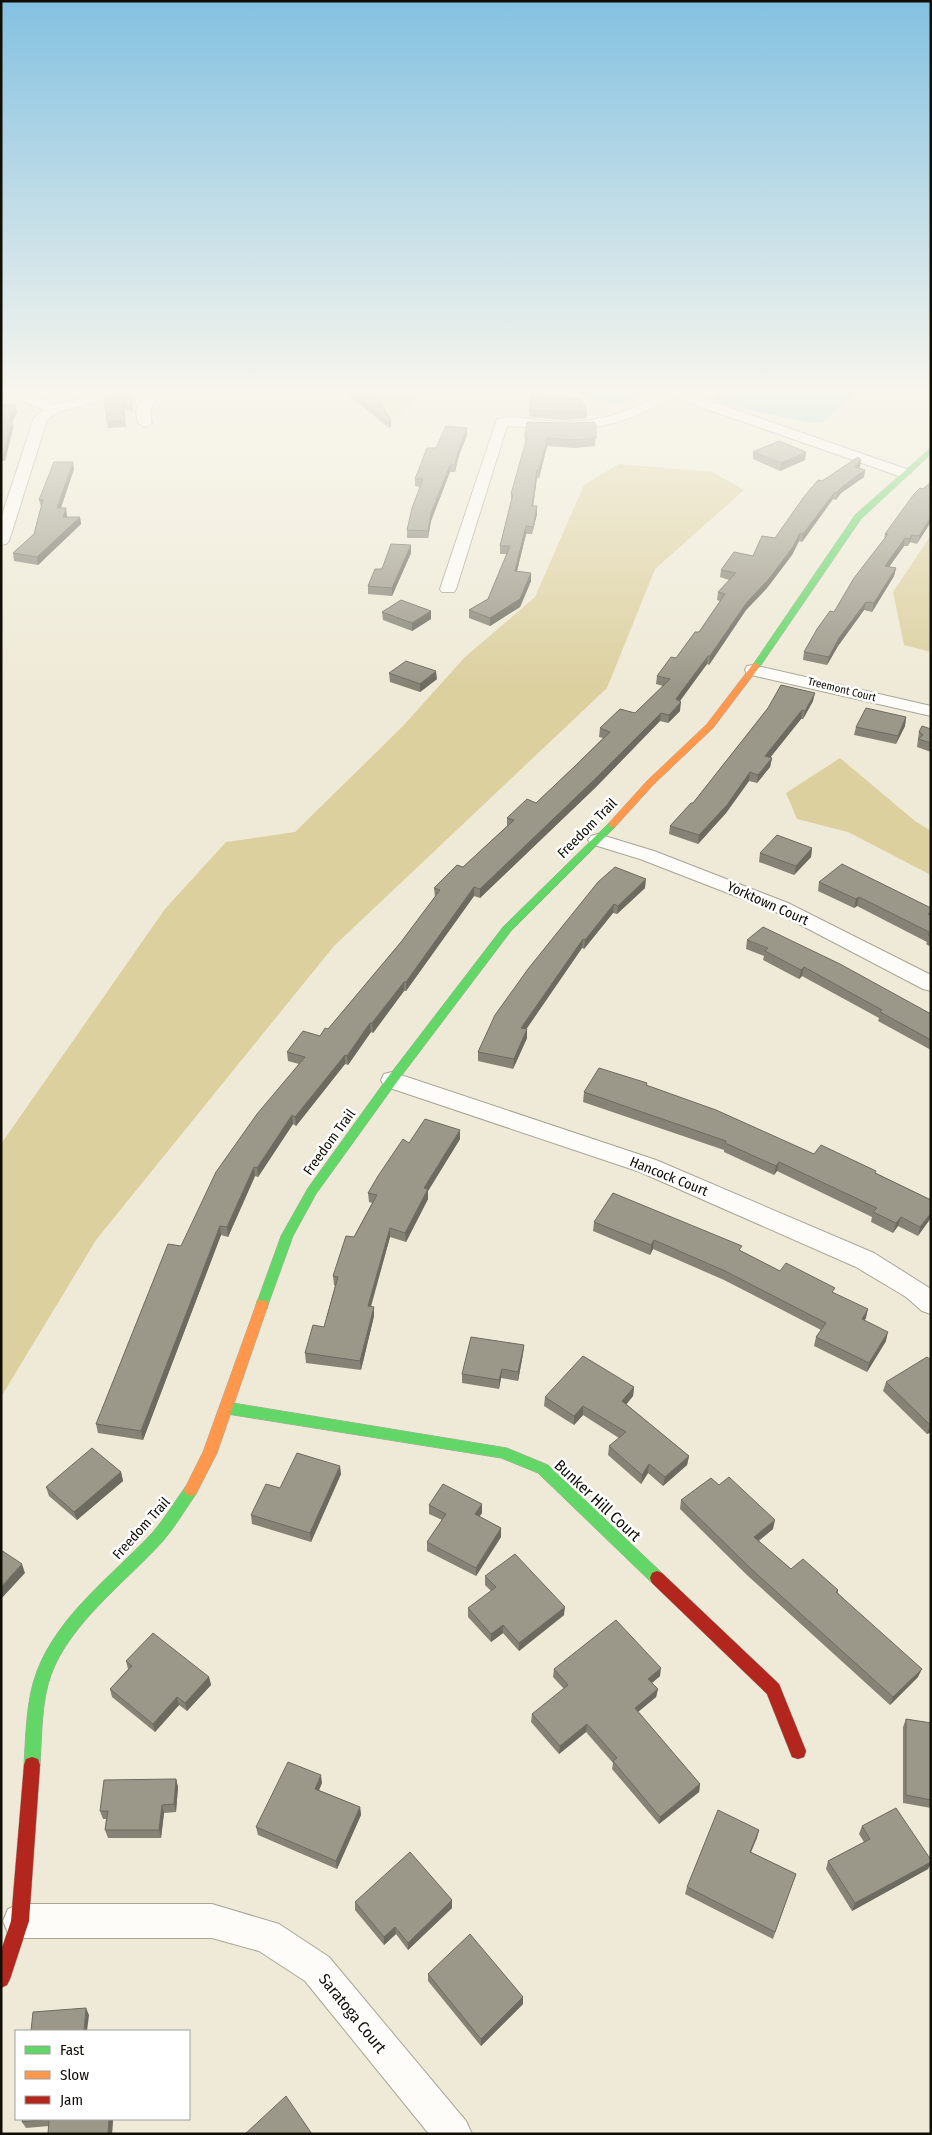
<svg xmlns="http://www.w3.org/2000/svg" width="932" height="2135" font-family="'Fira Sans Condensed',sans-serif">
<rect width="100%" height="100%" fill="#efead7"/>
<path fill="#dcd09f" d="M387,389H420L399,418L374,410Z
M619,464L712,472L744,490L655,569L607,688L334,946L96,1240L1,1397V1144L165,909L226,842L295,832L403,726L465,657L535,597L584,485Z
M931,535V652L904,645L893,592Z
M840,758L915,821L931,831V875L848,832L797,819L786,793Z"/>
<path fill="#8dd4d6" d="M564,389H648C629,417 589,397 564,389Z
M735,389H862L822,422L809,423L725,404L714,396Z"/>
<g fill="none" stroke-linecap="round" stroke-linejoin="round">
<g stroke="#a9a596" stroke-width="2">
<path id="street" d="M9,389H23L54,405L117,389H136L135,392L58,412L47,420L9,541L6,544L1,545V518L34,418L44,410L26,402Z
M148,389H160L150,411L152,423L145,427L138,423L136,411Z
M668,389H682L681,391L909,470L911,473L904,477L899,476L672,397C608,435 578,430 507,426L456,589L454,592H442L440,589L497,419C513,415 532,420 547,421C597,424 626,415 668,389Z
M753,665L931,706V716L747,674L745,670L747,666Z
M598,834L654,851L788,903L931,975V991L923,989L774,911L640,859L591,844L588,840L591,836Z
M392,1072L656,1160L874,1253L931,1289V1314L922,1311L906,1297L856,1267L640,1172L384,1086L381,1080L384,1074Z
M20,1904H212L279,1924L329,1957L466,2121L472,2134H429L305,1981L259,1951L212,1938H20L8,1933L3,1921L8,1909Z"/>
</g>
<g stroke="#a9a596" stroke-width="1">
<path id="fast" d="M931,448V454L861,519L759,668H753L752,666L855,515Z
M612,822L617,825L511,931L396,1083L316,1194L293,1236L268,1305L267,1309L262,1310L257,1309L256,1305L281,1236L308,1188L388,1077L503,927L609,823Z
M227,1402L507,1448L548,1465L662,1573L664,1578L662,1583L657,1585L652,1583L538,1473L501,1458L227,1414L222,1412L220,1408L222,1404Z
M191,1484L196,1486L198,1490L196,1494C185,1510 175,1527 163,1541C127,1581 70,1623 51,1675C41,1703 42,1736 40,1765L38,1771L32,1773L26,1771L24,1765C26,1734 26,1700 37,1671C59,1614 112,1576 153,1532C165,1518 175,1501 186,1486Z"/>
</g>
<g stroke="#a9a596" stroke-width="1">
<path id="slow" d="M756,663L760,666L713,728L653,785L615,827H609V823L647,781L707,724L753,664Z
M262,1300L267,1301L268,1305L217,1453L196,1494L191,1496L186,1494L184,1490L203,1452L256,1305L257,1301Z"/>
</g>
<g stroke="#a9a596" stroke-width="1">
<path id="jam" d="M657,1571L662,1573L779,1684L806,1751L804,1757L798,1759L792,1757L767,1694L652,1583L650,1578L652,1573Z
M32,1757L38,1759L40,1765L29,1921L10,1979L7,1985L1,1988V1951L11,1921L24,1765L26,1759Z"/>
</g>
<use href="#street" fill="#fdfcf9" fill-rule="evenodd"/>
<use href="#fast" fill="#63d668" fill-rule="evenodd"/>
<use href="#slow" fill="#ff974d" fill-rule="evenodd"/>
<use href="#jam" fill="#b3261e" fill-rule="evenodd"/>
</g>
<path fill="#868376" d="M131,389L133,412L124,408L126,427L108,428L104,396Z
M341,389H371L391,420V426L389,428Z
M15,404L17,412L12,422L13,428L5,461H2L1,463V405Z
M529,410L587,411V418L565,420L529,417Z
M596,424L595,446L575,448L547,446L539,478H537L533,506H537V514L532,534H526L517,571L531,581L520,607L490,626L469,618V610L488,599L507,554H500V546L511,501V494L525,445V437Z
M467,435L459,455L455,472H450L431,521L428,538H407V530L420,487L415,486V479Z
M753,452L805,460L780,471L753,459Z
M860,467L859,468L865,470L864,477L841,493L836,500L833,499L802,542L799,541L792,555L767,588L746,610L709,665L707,664L679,701L680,711L668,723L660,721L596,787L480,898L474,896L406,991H404L373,1033L371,1032L348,1065L345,1064L296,1126L293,1124L258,1177L255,1176L228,1237L221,1235L143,1440L98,1433L96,1424L181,1246L299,1064L288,1061L287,1052L320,1036L328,1029L401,942L435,897L434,888L463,867L507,826V818L536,803L575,766L603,738L599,737L600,728L635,713L663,686L656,684L657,676L676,658L699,632L720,601L717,600L718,592L729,580L720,577L721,570L753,556L775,538L822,481Z
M74,469L61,508L67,516V517H80L81,524L38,565L14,561L13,553L34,534L41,507L39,500Z
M931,482L917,544L910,542L908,546H904L889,567L896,568L894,576L872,612L864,610L838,646L827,665L803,660L804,652L834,612L884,539L885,534L923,489Z
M411,545V553L392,596L368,594V586L382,569Z
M431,611V619L412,631L383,620L382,612Z
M389,673L437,679L420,692L390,682Z
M813,701L803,719H801L770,758H772L770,767L757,783L749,781L726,813L698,844L669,834L670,826L693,803L768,708Z
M906,717L905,726L896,744L854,735L856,727Z
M931,729V752L917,747L919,732Z
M812,848L811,857L794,875L759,862L760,853Z
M598,882L645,888L617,914L613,913L584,949L582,948L526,1029L527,1038L513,1069L478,1061V1052Z
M819,882L931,908V947L926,944L927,942L857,906L854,908L818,891Z
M747,940L931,1014V1050L878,1021L879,1018L802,976L799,979L763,960L764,956L746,949Z
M647,1083V1086L814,1154L876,1173L931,1200L918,1236L898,1226L893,1233L871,1222L872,1217L777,1171L774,1175L724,1152V1150L583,1102L584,1092Z
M460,1139L428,1191V1199L406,1242L390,1237L371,1307L374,1316L361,1370L306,1363L305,1353L324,1327L335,1286L334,1285L333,1276L372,1203L369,1202L368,1193L409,1143Z
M594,1222L741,1251L780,1271L834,1293L866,1318L864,1321L886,1341L867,1372L814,1346L816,1337L821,1330L724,1280L653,1249L650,1255L593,1231Z
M524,1345L523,1354L518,1381L501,1378L499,1389L462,1383V1374Z
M931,1360V1432L927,1434L883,1391L886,1382Z
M634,1387L633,1396L626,1404L689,1456L687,1465L663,1486L648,1473L641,1484L608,1455L609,1446L619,1438L583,1415L574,1425L544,1406L545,1397Z
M121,1472L123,1481L77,1520L49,1496L46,1487Z
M341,1474L311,1542L252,1524L251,1515L280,1488Z
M719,1485L773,1529L759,1541L791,1569L838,1590V1593L918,1677L890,1705L748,1576L680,1509L681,1500Z
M482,1504V1513L479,1517L501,1528V1537L476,1576L427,1551V1542L442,1520L429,1514V1505Z
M485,1576L564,1615L519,1651L503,1633L491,1642L468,1617V1608L491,1591L485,1585Z
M126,1661L209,1677L211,1685L187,1711L179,1705L155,1732L112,1697L110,1689L128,1669Z
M554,1669L660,1676L652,1683L658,1689L656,1697L638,1712L700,1784L699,1792L659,1824L612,1769L613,1763L586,1732L559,1754L531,1722L532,1714L564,1689L553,1677Z
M906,1719L931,1723V1808L903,1803V1727Z
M176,1779L178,1787L176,1812L164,1813L161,1838H108L105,1830L106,1819H103L100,1811Z
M322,1783L319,1790L360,1807L361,1815L337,1869L258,1835L256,1827Z
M862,1826L931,1860V1864L928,1869L852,1911L826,1869L828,1861L864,1842L859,1834Z
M759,1830L751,1852L796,1874L773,1939L685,1894L687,1887Z
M355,1902L452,1908L408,1950L396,1934L384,1945L355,1910Z
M428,1974L523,2004L481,2046L428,1981Z
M23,2119H113L112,2134H48L49,2126L26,2128L22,2122Z"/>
<path fill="#6d6a60" d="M15,404L17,412L12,422L13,428L5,461L4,454L9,421Z
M391,420V426L389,428V423Z
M467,428V435L459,455L455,472V465L459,448Z
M548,438L547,446L539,478V470Z
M806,452L805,460L780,471L781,463Z
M861,460L860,467L854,474L855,467Z
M73,462L74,469L58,516L57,508Z
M450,465V472L431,521L428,538V531L431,513Z
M537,470V478L532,514V506Z
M865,470L864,477L841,493L836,500L837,492L843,486Z
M835,492L833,499L802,542L803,534Z
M537,506V514L532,534L533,527Z
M66,508L67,516L65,525L63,517Z
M80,517L81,524L38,565L37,557Z
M931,517V522L917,544L919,536Z
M526,526V534L515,579V571Z
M800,533L799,541L792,555L767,588L746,610L709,665L710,656L747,602Z
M912,535L910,542L908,546L909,539Z
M905,538L904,546L884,574L885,566Z
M411,545V553L392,596V588Z
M896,568L894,576L872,612L874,603Z
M531,573V581L520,607L490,626V618Z
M866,602L864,610L838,646L827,665L829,657L839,638Z
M431,611V619L412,631V623Z
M708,656L707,664L675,708L676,699Z
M436,671L437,679L420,692V684Z
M815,693L813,701L803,719L805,711Z
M681,702L680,711L668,723L669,715Z
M802,710L801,719L764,765L765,756Z
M661,713L660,721L596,787L480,898V889Z
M906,717L905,726L896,744L898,736Z
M772,758L770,767L757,783L758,775Z
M750,772L749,781L726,813L698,844L699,835Z
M812,848L811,857L794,875L796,866Z
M646,879L645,888L617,914L618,906Z
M474,887V896L406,991V982Z
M859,897L857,906L854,908L856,899Z
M614,904L613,913L584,949L585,940Z
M583,939L582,948L521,1037V1028Z
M804,967L802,976L799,979L801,970Z
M404,982V991L373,1033L372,1023Z
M370,1023L371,1032L348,1065L347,1056Z
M527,1029V1038L513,1069L514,1059Z
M345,1055V1064L296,1126L295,1117Z
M292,1115L293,1124L258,1177L257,1168Z
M460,1130V1139L428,1191V1199L406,1242L405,1233L424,1188Z
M779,1162L777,1171L774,1175L776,1166Z
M254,1167L255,1176L228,1237L227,1227Z
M931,1213V1218L918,1236L920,1227Z
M901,1217L898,1226L893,1233L896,1223Z
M220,1226L221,1235L143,1440L141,1431Z
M390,1228V1237L368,1315V1306Z
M654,1240L653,1249L650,1255L651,1245Z
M374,1307V1316L361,1370L360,1361Z
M868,1309L866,1318L859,1329L862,1319Z
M888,1332L886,1341L867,1372L869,1363Z
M524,1345L523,1354L518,1381V1372Z
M502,1369L501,1378L499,1389V1380Z
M634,1387L633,1396L622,1410V1401Z
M583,1406V1415L574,1425V1416Z
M930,1425H931V1432L927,1434Z
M689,1456L687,1465L663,1486L665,1477Z
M649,1464L648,1473L641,1484L642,1475Z
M340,1466L341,1474L311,1542L310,1533Z
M121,1472L123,1481L77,1520L74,1512Z
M482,1504V1513L475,1523V1514Z
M775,1520L773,1529L752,1545L754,1537Z
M501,1528V1537L476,1576V1568Z
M22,1564L25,1573L1,1599V1587Z
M565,1607L564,1615L519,1651V1643Z
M503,1625V1633L491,1642V1634Z
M661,1668L660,1676L647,1687L648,1679Z
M922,1669L918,1677L890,1705L893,1697Z
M209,1677L211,1685L187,1711L185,1703Z
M658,1689L656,1697L633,1716L635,1708Z
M177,1697L179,1705L155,1732L153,1724Z
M587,1724L586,1732L559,1754L560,1746Z
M321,1775L322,1783L316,1797L315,1789Z
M176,1779L178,1787L176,1812L174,1804Z
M700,1784L699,1792L659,1824L660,1817Z
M162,1805L164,1813L161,1838L159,1830Z
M360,1807L361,1815L337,1869L336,1861Z
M759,1830L757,1838L748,1859L750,1852Z
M931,1862L928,1869L852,1911L855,1903Z
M452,1900V1908L408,1950V1943Z
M395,1927L396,1934L384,1945V1937Z
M523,1997V2004L481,2046V2039Z
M86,2008L89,2015L87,2031H84Z
M109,2119H113L112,2134H108Z"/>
<path fill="#9c9889" stroke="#6d6a60" d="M131,389L132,406L123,403L125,421L107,422L104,396Z
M348,389H371L391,420L389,423Z
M532,393L580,399L587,411L565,412L529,410Z
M15,404L9,421H12L4,454H1V405Z
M527,422L574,423L594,422L596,424V438L575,440L548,438L539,470H537L532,506H537L533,527L526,526L515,571L531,573L520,599L490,618L469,610L488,599L510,546H500L513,494H511L527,437H525Z
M446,426L467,428L459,448L455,465H450L431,513L428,531L407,530L412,508L423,479H415L427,448H436Z
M779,441L806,452L781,463L753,452Z
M858,457L861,460L855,467L865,470L843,486L837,492H835L803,534L800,533L793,547L768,580L747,602L710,656H708L676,699L681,702L669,715L661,713L596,778L480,889L474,887L406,982H404L372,1023H370L347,1056L345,1055L295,1117L292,1115L257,1168L254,1167L227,1227L220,1226L141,1431L96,1424L168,1244L181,1246L216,1172L257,1114L305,1057L287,1052L303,1031L320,1036L325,1028L328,1029L401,942L440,890L434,888L457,865L463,867L514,820L507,818L527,799L536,803L575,766L610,732L600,728L620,709L635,713L670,679L657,676L671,657L676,658L695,632H699L725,594L718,592L736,573L721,570L734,552L753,556L762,536L775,538L803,498L818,480L822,481Z
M54,462H73L57,508H66L63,517H80L37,557L13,553L34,534L43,500H39Z
M931,482V517L919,536L912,535L909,539L905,538L885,566L896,568L874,603L866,602L839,638L829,657L804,652L817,629L830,611L834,612L854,578L888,534H885L914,494L920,488L923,489Z
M391,544L411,545L392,588L368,586L375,569H382Z
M401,600L431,611L412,623L382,612Z
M406,661L436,671L420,684L389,673Z
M781,685L815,693L805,711L802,710L765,756L772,758L758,775L750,772L727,805L699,835L670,826L691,803H693L768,708Z
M866,708L906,717L898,736L856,727Z
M922,726L931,729V743L918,739L923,735L919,732Z
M777,835L812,848L796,866L760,853Z
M842,864L931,908V912L928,914L931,915V937L928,935L931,933L859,897L856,899L819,882Z
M615,867L646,879L618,906L614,904L585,940L583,939L521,1028L527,1029L514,1059L478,1052L495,1015L528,969L598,882Z
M763,927L840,964L931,1014V1040L880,1012L882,1010L804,967L801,970L765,951L768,948L747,940Z
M599,1068L647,1083L646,1085L716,1110L814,1154L821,1145L876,1171L875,1173L931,1200V1213L920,1227L901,1217L896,1223L873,1212L877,1208L779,1162L776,1166L725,1143L726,1141L584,1092Z
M425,1119L460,1130L424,1188L428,1189L405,1233L390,1228L368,1306L374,1307L360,1361L305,1353L313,1325L324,1327L338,1277L333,1276L346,1236L354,1237L377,1195L368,1193L378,1176L403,1139L409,1143Z
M613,1193L742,1246L739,1250L780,1271L786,1263L835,1288L832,1292L868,1309L862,1319L888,1332L869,1363L816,1337L826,1323L725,1271L654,1240L651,1245L594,1222Z
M471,1337L524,1345L518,1372L502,1369L499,1380L462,1374Z
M583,1356L634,1387L622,1401L689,1456L665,1477L649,1464L642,1475L609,1446L626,1432L583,1406L574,1416L545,1397Z
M927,1357L931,1360L930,1425L886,1382Z
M92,1448L121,1472L74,1512L46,1487Z
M297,1453L340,1466L310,1533L251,1515L266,1484L280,1488Z
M729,1477L775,1520L754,1537L791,1569L803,1559L838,1590L836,1592L922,1669L893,1697L749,1567L681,1500L711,1478L719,1485Z
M443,1484L482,1504L475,1514L501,1528L476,1568L427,1542L446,1514L429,1505Z
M1,1550L22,1564L1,1587Z
M515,1554L565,1607L519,1643L503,1625L491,1634L468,1608L496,1587L485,1576Z
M616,1620L661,1668L648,1679L658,1689L635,1708L700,1784L660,1817L613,1761L617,1758L587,1724L560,1746L532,1714L568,1685L554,1669Z
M153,1633L209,1677L185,1703L177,1697L153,1724L110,1689L132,1666L126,1661Z
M906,1719L931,1723V1800L906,1795Z
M288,1762L321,1775L315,1789L360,1807L336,1861L256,1827Z
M176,1779L174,1804L162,1805L159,1830H105L108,1811H100L104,1780Z
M896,1808L931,1860V1862L855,1903L828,1861L870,1839L862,1826Z
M718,1810L759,1830L750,1852L796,1874L775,1932L687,1887Z
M410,1852L452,1900L408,1943L395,1927L384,1937L355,1902Z
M470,1934L523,1997L481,2039L428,1974Z
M86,2008L84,2031H31L33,2012Z
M286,2096L312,2134H245Z
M23,2119H109L108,2134H48L49,2119L22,2122Z"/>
<linearGradient id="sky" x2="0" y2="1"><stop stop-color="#83c1e1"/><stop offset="0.57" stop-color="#f8f6ed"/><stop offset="1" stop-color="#f8f6ed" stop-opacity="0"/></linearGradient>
<rect width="932" height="687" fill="url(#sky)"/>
<g text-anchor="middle" stroke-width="5" stroke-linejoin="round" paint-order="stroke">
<g font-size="11" fill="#110e04" stroke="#fff">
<text transform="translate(842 689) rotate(14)" y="4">Treemont Court</text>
</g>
<g font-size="14" fill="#110e04" stroke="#fff">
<text transform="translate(587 828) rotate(-45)" y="5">Freedom Trail</text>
<text transform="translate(768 903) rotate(24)" y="5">Yorktown Court</text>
<text transform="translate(329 1142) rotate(-54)" y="5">Freedom Trail</text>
<text transform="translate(669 1176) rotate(22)" y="5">Hancock Court</text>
<text transform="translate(141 1528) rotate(-48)" y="5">Freedom Trail</text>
</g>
<g font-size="16" fill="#110e04" stroke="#fff">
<text transform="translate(598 1500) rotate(43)" y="6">Bunker Hill Court</text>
<text transform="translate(353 2013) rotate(51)" y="6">Saratoga Court</text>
</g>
</g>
<rect width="932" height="2135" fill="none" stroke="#110e04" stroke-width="5"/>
<rect x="15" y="2030" width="175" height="90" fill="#ffffff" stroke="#a09f9b"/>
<rect x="25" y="2046" width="25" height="8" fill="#63d668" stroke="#a09f9b"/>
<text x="60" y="2055" font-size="15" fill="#110e04">Fast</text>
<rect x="25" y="2071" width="25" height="8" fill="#ff974d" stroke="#a09f9b"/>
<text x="60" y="2080" font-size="15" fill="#110e04">Slow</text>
<rect x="25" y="2096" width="25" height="8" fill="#b3261e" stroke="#a09f9b"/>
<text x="60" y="2105" font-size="15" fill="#110e04">Jam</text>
</svg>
